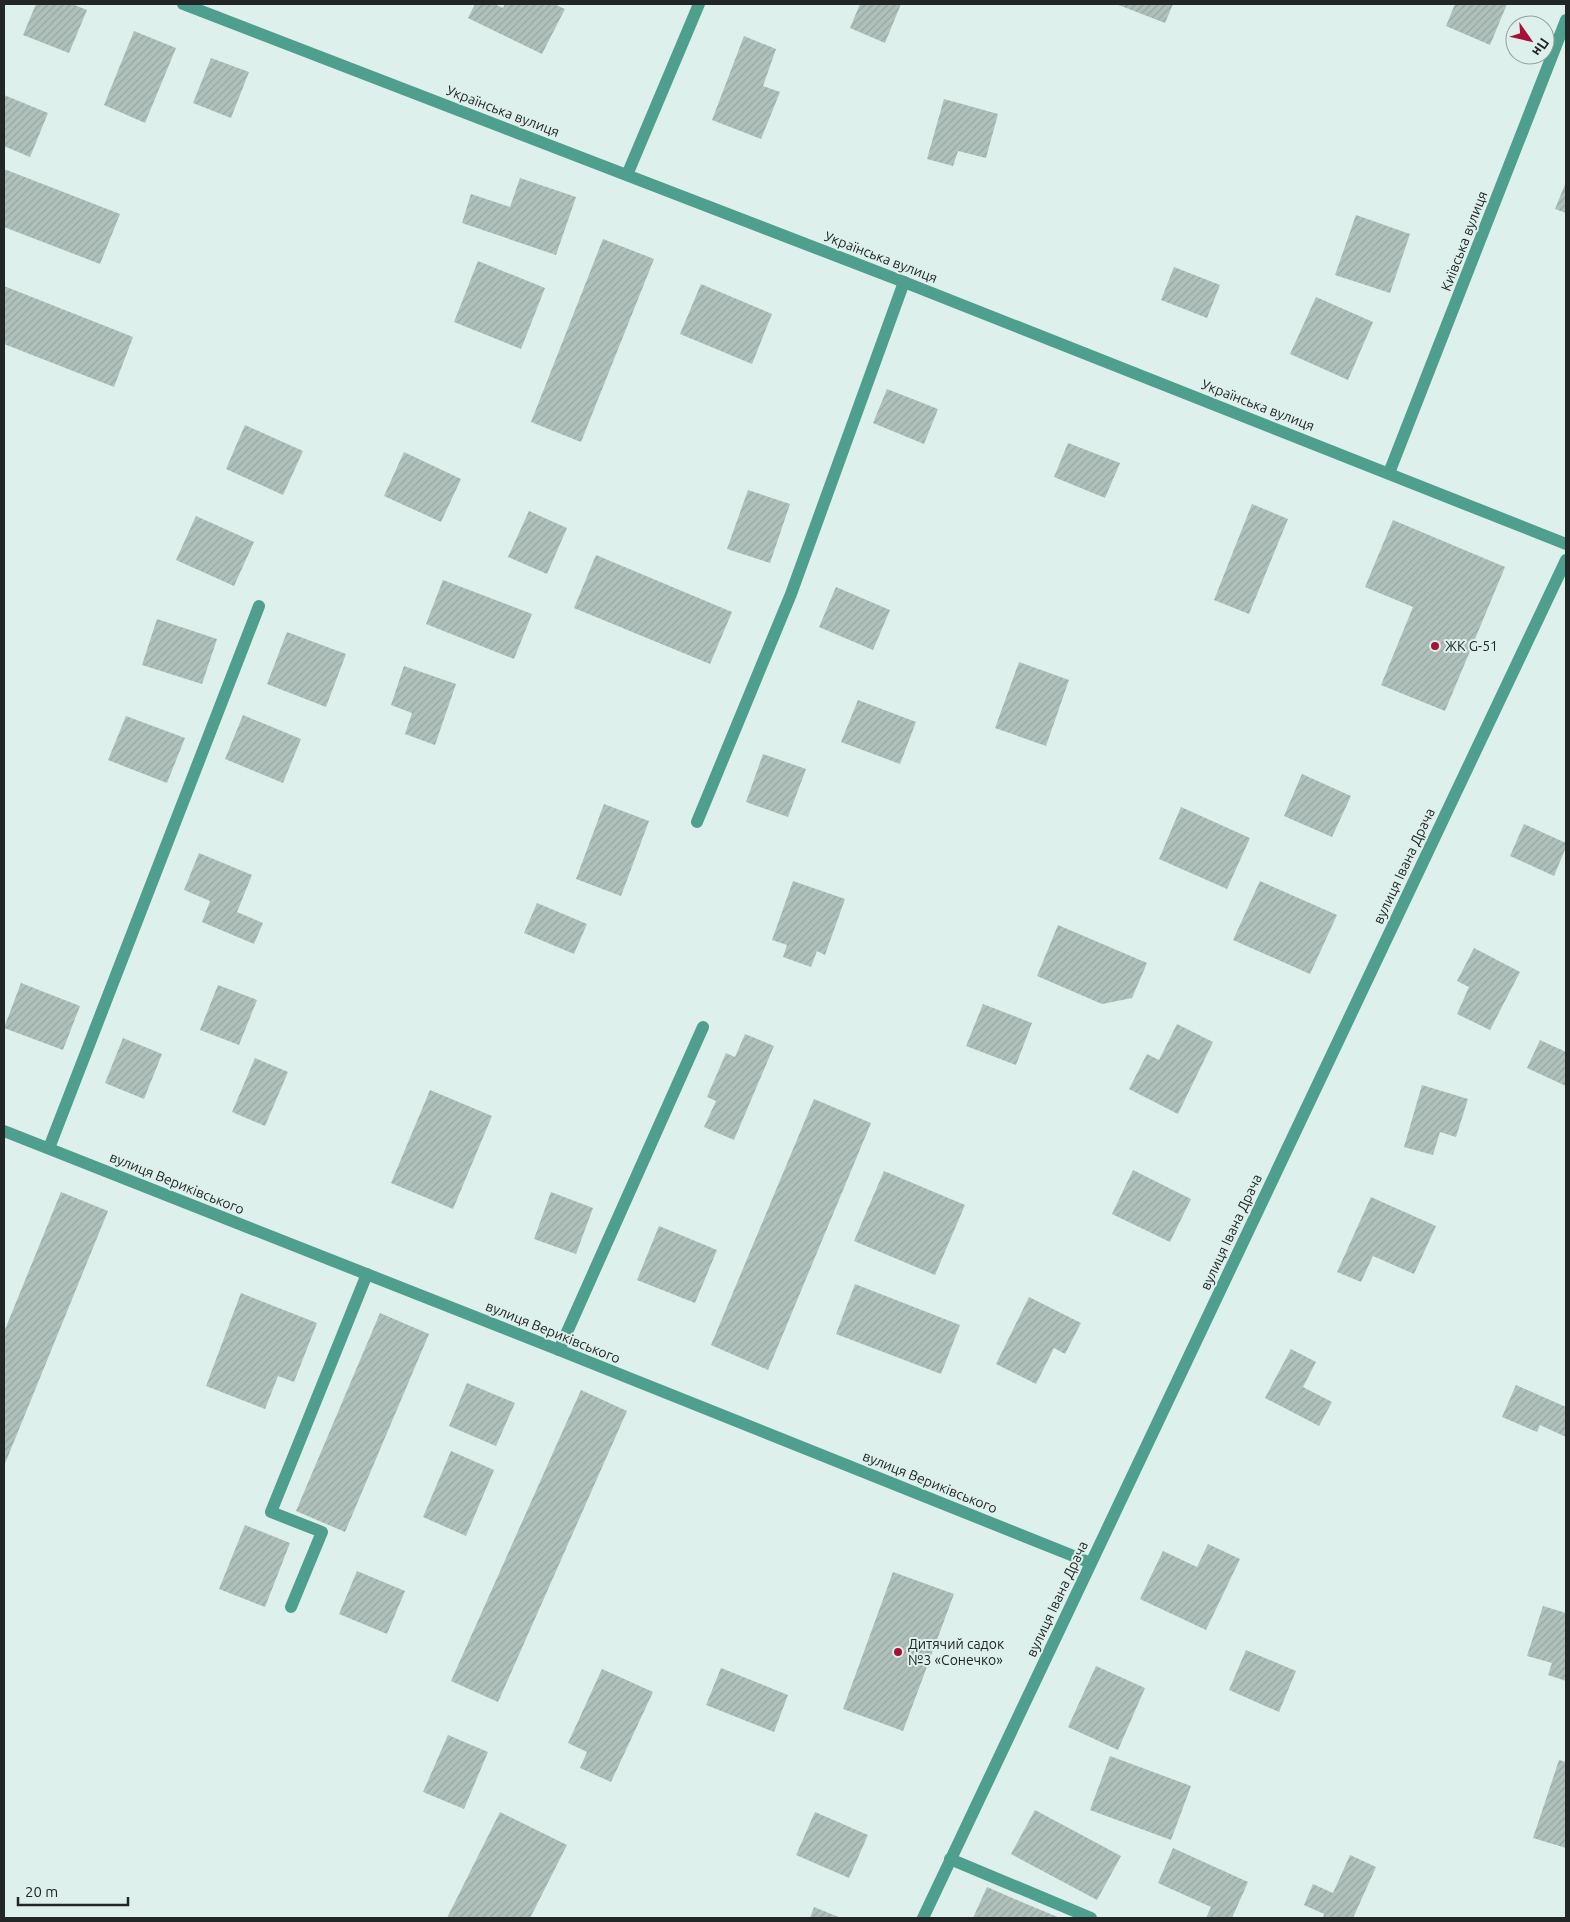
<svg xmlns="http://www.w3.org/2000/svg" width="1570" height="1922" font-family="Ubuntu,sans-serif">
<defs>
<pattern id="building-hatch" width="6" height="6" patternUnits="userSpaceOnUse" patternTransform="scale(1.25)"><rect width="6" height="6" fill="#b0c1bc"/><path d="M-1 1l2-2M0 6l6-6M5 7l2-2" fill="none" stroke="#97a6a1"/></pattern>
</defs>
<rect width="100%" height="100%" fill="#def0eb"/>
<path fill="url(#building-hatch)" d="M36,4H72L87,10L69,53L23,35Z
M475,4H494L503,8L505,4H554L565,9L542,54L468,18Z
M860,4H901L885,43L850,28Z
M1116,4H1173L1165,23Z
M1455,4H1507L1490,45L1446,26Z
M134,31L176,48L145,123L104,105Z
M744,36L776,49L763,86L780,92L761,139L712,120Z
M211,58L249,72L231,118L193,103Z
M4,95L48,113L30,157L4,146Z
M944,99L998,114L986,158L958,151L953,166L927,159Z
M4,169L120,214L100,264L4,227Z
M520,178L576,197L556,255L462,223L471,194L510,207Z
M1566,182V213L1555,209Z
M1356,215L1410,234L1390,293L1335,275Z
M603,239L654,259L581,442L531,422Z
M478,261L545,288L521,349L454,322Z
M1174,267L1220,285L1207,318L1161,300Z
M701,284L772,314L752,364L680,334Z
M4,286L133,337L114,387L4,344Z
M1316,297L1373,322L1348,380L1290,354Z
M887,389L938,409L924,444L873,423Z
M245,425L303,451L283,495L226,469Z
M1068,443L1120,463L1105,498L1054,477Z
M404,452L461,479L441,522L384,496Z
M748,490L790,504L770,563L727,549Z
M1252,504L1288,519L1249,614L1214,600Z
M529,511L567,528L547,574L508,557Z
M196,516L254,542L234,586L176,560Z
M1393,520L1505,567L1445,711L1381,685L1413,607L1365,587Z
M596,555L732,612L710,664L574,608Z
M443,580L532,614L514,659L426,624Z
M836,587L890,610L873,650L819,627Z
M157,619L217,639L202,684L142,665Z
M287,632L346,654L326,707L267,684Z
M1019,662L1069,680L1046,746L995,728Z
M404,666L456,684L435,745L405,734L412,713L391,705Z
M858,700L916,722L900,764L841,742Z
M243,715L301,739L283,783L225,759Z
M126,716L185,738L167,783L108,760Z
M763,754L806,769L788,817L746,802Z
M1302,774L1351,796L1332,837L1284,816Z
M604,804L649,821L621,896L576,879Z
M1181,807L1250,838L1227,889L1159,859Z
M1524,824L1566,843V847L1554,876L1510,856Z
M199,853L252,875L237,912L263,923L254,944L202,922L210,901L184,890Z
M793,881L845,899L825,955L817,951L811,967L783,957L787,945L772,940Z
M1260,881L1337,915L1310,974L1233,940Z
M537,903L587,924L574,954L524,933Z
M1058,925L1147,963L1132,998L1102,1004L1037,976Z
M1474,948L1520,972L1490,1030L1457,1014L1469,987L1457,981Z
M21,983L80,1006L63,1050L4,1028Z
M218,985L257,1000L239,1045L200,1030Z
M983,1004L1032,1023L1016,1065L966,1046Z
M1177,1024L1213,1042L1178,1114L1129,1089L1147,1054L1159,1060Z
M745,1034L774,1046L734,1140L704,1127L716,1101L707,1097L726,1053L735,1057Z
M123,1038L162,1054L144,1099L105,1083Z
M1540,1040L1566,1052V1086L1527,1068Z
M255,1058L288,1072L265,1126L232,1112Z
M1422,1085L1468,1099L1456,1137L1440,1132L1433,1155L1404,1147Z
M430,1090L492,1116L453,1209L391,1183Z
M814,1099L871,1123L768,1370L711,1345Z
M1133,1170L1191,1199L1170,1242L1112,1214Z
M884,1171L965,1205L935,1275L854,1241Z
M61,1192L108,1211L4,1466V1332Z
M551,1192L593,1208L576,1254L534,1239Z
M1371,1197L1436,1226L1414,1274L1373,1256L1361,1282L1337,1272Z
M659,1226L717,1250L695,1303L637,1280Z
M855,1284L960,1325L941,1374L836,1334Z
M241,1293L317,1323L294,1382L278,1376L265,1409L206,1386Z
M1029,1297L1081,1323L1065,1354L1054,1348L1036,1384L996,1364Z
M380,1313L429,1334L345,1532L296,1511Z
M1291,1349L1316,1362L1303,1387L1332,1402L1319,1426L1265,1398Z
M467,1383L515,1403L496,1446L449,1426Z
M1516,1385L1566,1407V1437L1540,1425L1537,1432L1502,1417Z
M581,1390L627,1411L498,1702L451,1681Z
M451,1451L494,1470L466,1536L423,1517Z
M245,1525L290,1543L265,1607L219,1589Z
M1208,1544L1240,1559L1206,1630L1140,1599L1163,1551L1197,1567Z
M357,1571L405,1591L387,1634L339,1614Z
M893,1572L954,1594L903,1731L843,1709Z
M1543,1606L1566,1613V1681L1548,1675L1552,1663L1527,1656Z
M1246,1650L1296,1671L1279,1712L1229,1690Z
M1096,1666L1145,1688L1118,1750L1068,1727Z
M721,1668L788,1695L774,1732L706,1705Z
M602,1669L653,1692L611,1782L580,1768L587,1752L568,1743Z
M448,1735L488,1752L464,1809L423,1792Z
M1110,1756L1191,1786L1171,1840L1090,1810Z
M1559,1760L1566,1762V1848L1533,1838Z
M1035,1810L1121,1856L1097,1900L1011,1854Z
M500,1812L567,1845L530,1918H447Z
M815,1812L868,1835L849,1878L796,1855Z
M1173,1848L1248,1882L1232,1918H1206L1211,1907L1158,1883Z
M1350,1855L1376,1867L1353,1918H1323L1324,1914L1304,1905L1313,1884L1333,1893Z
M987,1887L1024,1903L1060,1918H973Z
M814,1907L841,1918H810Z"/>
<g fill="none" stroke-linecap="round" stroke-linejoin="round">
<path stroke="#4f9f8e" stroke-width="12" d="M697,822L791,594L904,282
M49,1148L259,606
M559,1350L703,1027
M291,1607L322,1532L271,1512L367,1274
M950,1859L1091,1918"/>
<path stroke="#4f9f8e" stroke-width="12" d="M183,4L904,282L1566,544
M627,175L699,4
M1389,473L1566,20
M4,1131L559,1350L1091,1563
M923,1918L1566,560"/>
</g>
<g fill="#a8103a" stroke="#def0eb" stroke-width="2">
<circle cx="1435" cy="646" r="5"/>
<circle cx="898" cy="1652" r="5"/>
</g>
<g text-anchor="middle" stroke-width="4" stroke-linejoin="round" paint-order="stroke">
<g font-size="14" fill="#212726" stroke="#def0eb">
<text transform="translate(503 111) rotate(21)" y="5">Українська вулиця</text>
<text transform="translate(1464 241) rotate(-69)" y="5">Київська вулиця</text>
<text transform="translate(881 257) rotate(21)" y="5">Українська вулиця</text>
<text transform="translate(1258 405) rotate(21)" y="5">Українська вулиця</text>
<text transform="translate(1404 866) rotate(-65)" y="5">вулиця Івана Драча</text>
<text transform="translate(177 1183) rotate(22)" y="5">вулиця Вериківського</text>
<text transform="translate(1231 1232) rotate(-65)" y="5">вулиця Івана Драча</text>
<text transform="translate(553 1332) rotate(22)" y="5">вулиця Вериківського</text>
<text transform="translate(930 1482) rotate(22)" y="5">вулиця Вериківського</text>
<text transform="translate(1057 1599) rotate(-65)" y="5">вулиця Івана Драча</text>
</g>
<g font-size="14" fill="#212726" stroke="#def0eb" text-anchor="start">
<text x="1445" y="651">ЖК G-51</text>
<text x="908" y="1649">Дитячий садок<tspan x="908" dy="16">№3 «Сонечко»</tspan></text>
</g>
</g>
<rect width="1570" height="1922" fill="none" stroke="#212726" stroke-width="10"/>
<g transform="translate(1530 40) rotate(124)"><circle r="24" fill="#def0eb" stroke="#92a09c"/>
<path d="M0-4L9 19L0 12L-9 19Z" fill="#a8103a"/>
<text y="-8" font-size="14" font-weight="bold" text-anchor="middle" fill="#212726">Пн</text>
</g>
<path d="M18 1897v8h110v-8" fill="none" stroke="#212726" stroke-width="2.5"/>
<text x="25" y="1897" font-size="15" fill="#212726" stroke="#def0eb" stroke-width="4" paint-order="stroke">20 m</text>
</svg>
